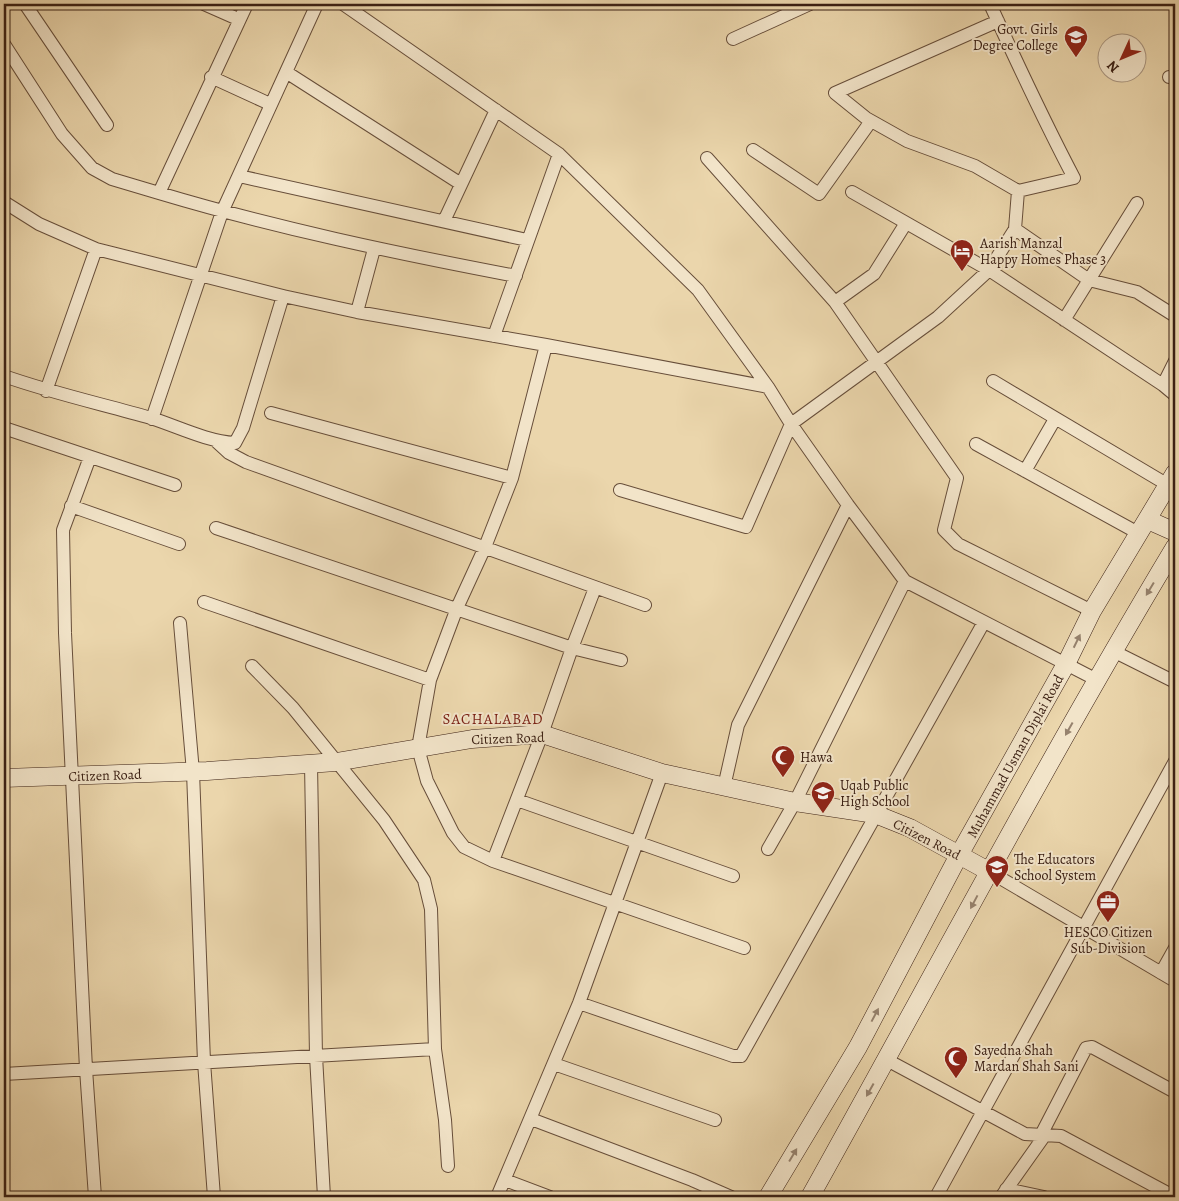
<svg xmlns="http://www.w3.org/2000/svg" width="1179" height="1201" font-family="Alegreya,serif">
<rect width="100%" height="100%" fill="#ebd6ac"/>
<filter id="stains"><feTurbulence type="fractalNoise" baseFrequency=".004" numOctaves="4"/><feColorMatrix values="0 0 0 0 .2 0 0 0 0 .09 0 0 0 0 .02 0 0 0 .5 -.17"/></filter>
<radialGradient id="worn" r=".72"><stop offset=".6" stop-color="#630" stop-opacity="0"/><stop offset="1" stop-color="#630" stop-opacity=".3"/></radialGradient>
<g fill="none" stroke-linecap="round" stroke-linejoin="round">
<g stroke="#674e3a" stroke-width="14">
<path id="street" d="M25,4L107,125
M204,4L238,19
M247,4L159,193C276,228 395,253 516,276
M343,4L559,154L698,290L768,387L791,424L848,505L905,581L1097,680
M990,4C1017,63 1044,121 1074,178L1018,191L975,166L907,141L866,118L835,93L998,21
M733,39L810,4
M4,44L62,134L92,168L112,179L159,193
M286,72L461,184
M211,77L270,104
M1169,77H1175
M753,150L819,194L871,121
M707,158L835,302L957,478L944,530L958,544L1092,611
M239,176L527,240
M852,192L989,270L1163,385
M4,202L39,224L96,249L283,296L357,312L546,345L768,387
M444,221L496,110
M1015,229L1089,280L1137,292L1175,316
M835,302L874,274L906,223
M357,312L374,249
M1064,320L1137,203
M494,336L559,154
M546,345L512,478L485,547L457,608L430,680L418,748L427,781L453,833L464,847L493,861L542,734L572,648L595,588
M1175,361L1163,385L1175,395
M4,376C52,393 102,404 151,418C179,427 206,441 235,443L243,428L283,296
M993,381L1168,485
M46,391L96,249
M271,413L512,478
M152,419L222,212L317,4
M4,428L175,485
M217,442L229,453L246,462L645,605
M976,444L1140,534
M90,457L63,530L65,633L86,1069L95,1197
M1025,471L1055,419
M620,490L746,527L791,424L938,317L989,270L1015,229L1018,191
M71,506L179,544
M216,528L572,648L621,660
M204,602L430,680
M180,623L193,772L204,1062L214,1197
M1113,651L1175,682
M252,666L293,708L384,820L424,880L431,909L435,1049L445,1120L448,1166
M311,764L316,1056L324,1197
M724,787L738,725L848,505
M517,800L733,876
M768,849L795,802L905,581
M493,861L744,948
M990,872L1175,981
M1161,973L1175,948
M579,1003L733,1056H741L984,622
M887,1060L1025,1134L1061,1136L1175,1197
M554,1064L715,1120
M4,1074L435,1049
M531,1119L692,1180L731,1197
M1041,1135L1086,1048L1092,1047L1175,1092
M505,1180L550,1197
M1006,1189L1044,1197
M497,1197L579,1003L662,773
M936,1197L1175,761
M1001,1197L1045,1135"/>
</g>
<g stroke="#3b2014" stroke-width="19">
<path id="secondary" d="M1148,520L1175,532
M4,778L207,771L336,762L472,739L542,734L662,773L795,802L875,814L910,828L990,872
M768,1197L858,1047L959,855L1066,664L1092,611L1175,473
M810,1197C931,980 1047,760 1175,547"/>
</g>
<use href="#street" stroke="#f2e4c9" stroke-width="12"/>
<use href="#secondary" stroke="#f2e4c9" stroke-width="18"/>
</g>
<defs><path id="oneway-solid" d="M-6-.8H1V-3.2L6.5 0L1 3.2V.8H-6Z" transform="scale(1.25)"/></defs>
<g fill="#96826e">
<use href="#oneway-solid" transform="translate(1150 589) rotate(121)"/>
<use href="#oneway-solid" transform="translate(1077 641) rotate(-64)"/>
<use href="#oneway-solid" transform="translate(1069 729) rotate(119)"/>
<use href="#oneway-solid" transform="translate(974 902) rotate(118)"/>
<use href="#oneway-solid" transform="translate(875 1015) rotate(-62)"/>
<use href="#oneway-solid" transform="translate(870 1090) rotate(119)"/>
<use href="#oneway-solid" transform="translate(793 1155) rotate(-59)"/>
</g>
<defs>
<g id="school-pin" transform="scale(1.25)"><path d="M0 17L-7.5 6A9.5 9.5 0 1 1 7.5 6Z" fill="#8f2418" stroke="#f2e4c9"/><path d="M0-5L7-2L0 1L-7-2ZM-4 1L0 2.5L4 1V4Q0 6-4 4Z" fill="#fff"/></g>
<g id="hotel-pin" transform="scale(1.25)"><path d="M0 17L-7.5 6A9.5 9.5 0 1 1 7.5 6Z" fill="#8f2418" stroke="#f2e4c9"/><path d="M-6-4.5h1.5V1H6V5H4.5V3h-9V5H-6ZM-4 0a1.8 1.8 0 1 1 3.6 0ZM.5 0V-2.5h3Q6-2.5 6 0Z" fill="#fff"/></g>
<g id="mosque-pin" transform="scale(1.25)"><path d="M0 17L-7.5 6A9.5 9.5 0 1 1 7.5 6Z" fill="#8f2418" stroke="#f2e4c9"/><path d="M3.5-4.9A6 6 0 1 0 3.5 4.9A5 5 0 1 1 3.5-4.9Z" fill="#fff"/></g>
<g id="office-pin" transform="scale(1.25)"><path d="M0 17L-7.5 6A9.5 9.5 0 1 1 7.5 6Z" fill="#8f2418" stroke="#f2e4c9"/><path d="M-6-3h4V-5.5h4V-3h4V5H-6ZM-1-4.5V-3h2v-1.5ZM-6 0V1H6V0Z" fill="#fff"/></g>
</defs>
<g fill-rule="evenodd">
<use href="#school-pin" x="1076" y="37"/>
<use href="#hotel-pin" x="962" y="251"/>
<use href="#mosque-pin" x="783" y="757"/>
<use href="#school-pin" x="823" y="793"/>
<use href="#school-pin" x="997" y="867"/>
<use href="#office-pin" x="1108" y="902"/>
<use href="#mosque-pin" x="956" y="1058"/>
</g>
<g text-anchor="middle" stroke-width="4" stroke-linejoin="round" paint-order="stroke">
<g font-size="14" fill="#3b2014" stroke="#f2e4c9" text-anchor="start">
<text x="1058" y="34" text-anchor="end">Govt. Girls<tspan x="1058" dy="16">Degree College</tspan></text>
<text x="980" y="248">Aarish Manzal<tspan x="980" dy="16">Happy Homes Phase 3</tspan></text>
<text x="800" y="762">Hawa</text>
<text x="840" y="790">Uqab Public<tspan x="840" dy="16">High School</tspan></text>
<text x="1014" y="864">The Educators<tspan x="1014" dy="16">School System</tspan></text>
<text x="1108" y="937" text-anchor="middle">HESCO Citizen<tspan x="1108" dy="16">Sub-Division</tspan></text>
<text x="974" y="1055">Sayedna Shah<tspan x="974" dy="16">Mardan Shah Sani</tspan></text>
</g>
<g font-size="14" fill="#3b2014" stroke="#f2e4c9">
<text transform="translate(508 738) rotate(-2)" y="5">Citizen Road</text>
<text transform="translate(1015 756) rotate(-61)" y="5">Muhammad Usman Diplai Road</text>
<text transform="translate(105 775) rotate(-2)" y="5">Citizen Road</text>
<text transform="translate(927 839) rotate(27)" y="5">Citizen Road</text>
</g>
<g font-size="15" letter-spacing="1" fill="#7a1f14" stroke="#f2e4c9">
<text x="493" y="724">SACHALABAD</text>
</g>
</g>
<rect width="1179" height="1201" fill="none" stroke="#ebd6ac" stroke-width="20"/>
<rect x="5" y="5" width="1169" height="1191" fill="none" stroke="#3b2014" stroke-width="2.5"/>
<rect x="10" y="10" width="1159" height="1181" fill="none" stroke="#3b2014"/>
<g transform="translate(1122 58) rotate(226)"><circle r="24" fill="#f2e4c9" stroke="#a99681"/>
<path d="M0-4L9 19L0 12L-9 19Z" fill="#8f2418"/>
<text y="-8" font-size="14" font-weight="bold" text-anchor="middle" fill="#3b2014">N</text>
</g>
<rect width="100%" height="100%" filter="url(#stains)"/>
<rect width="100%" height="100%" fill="url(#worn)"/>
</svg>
